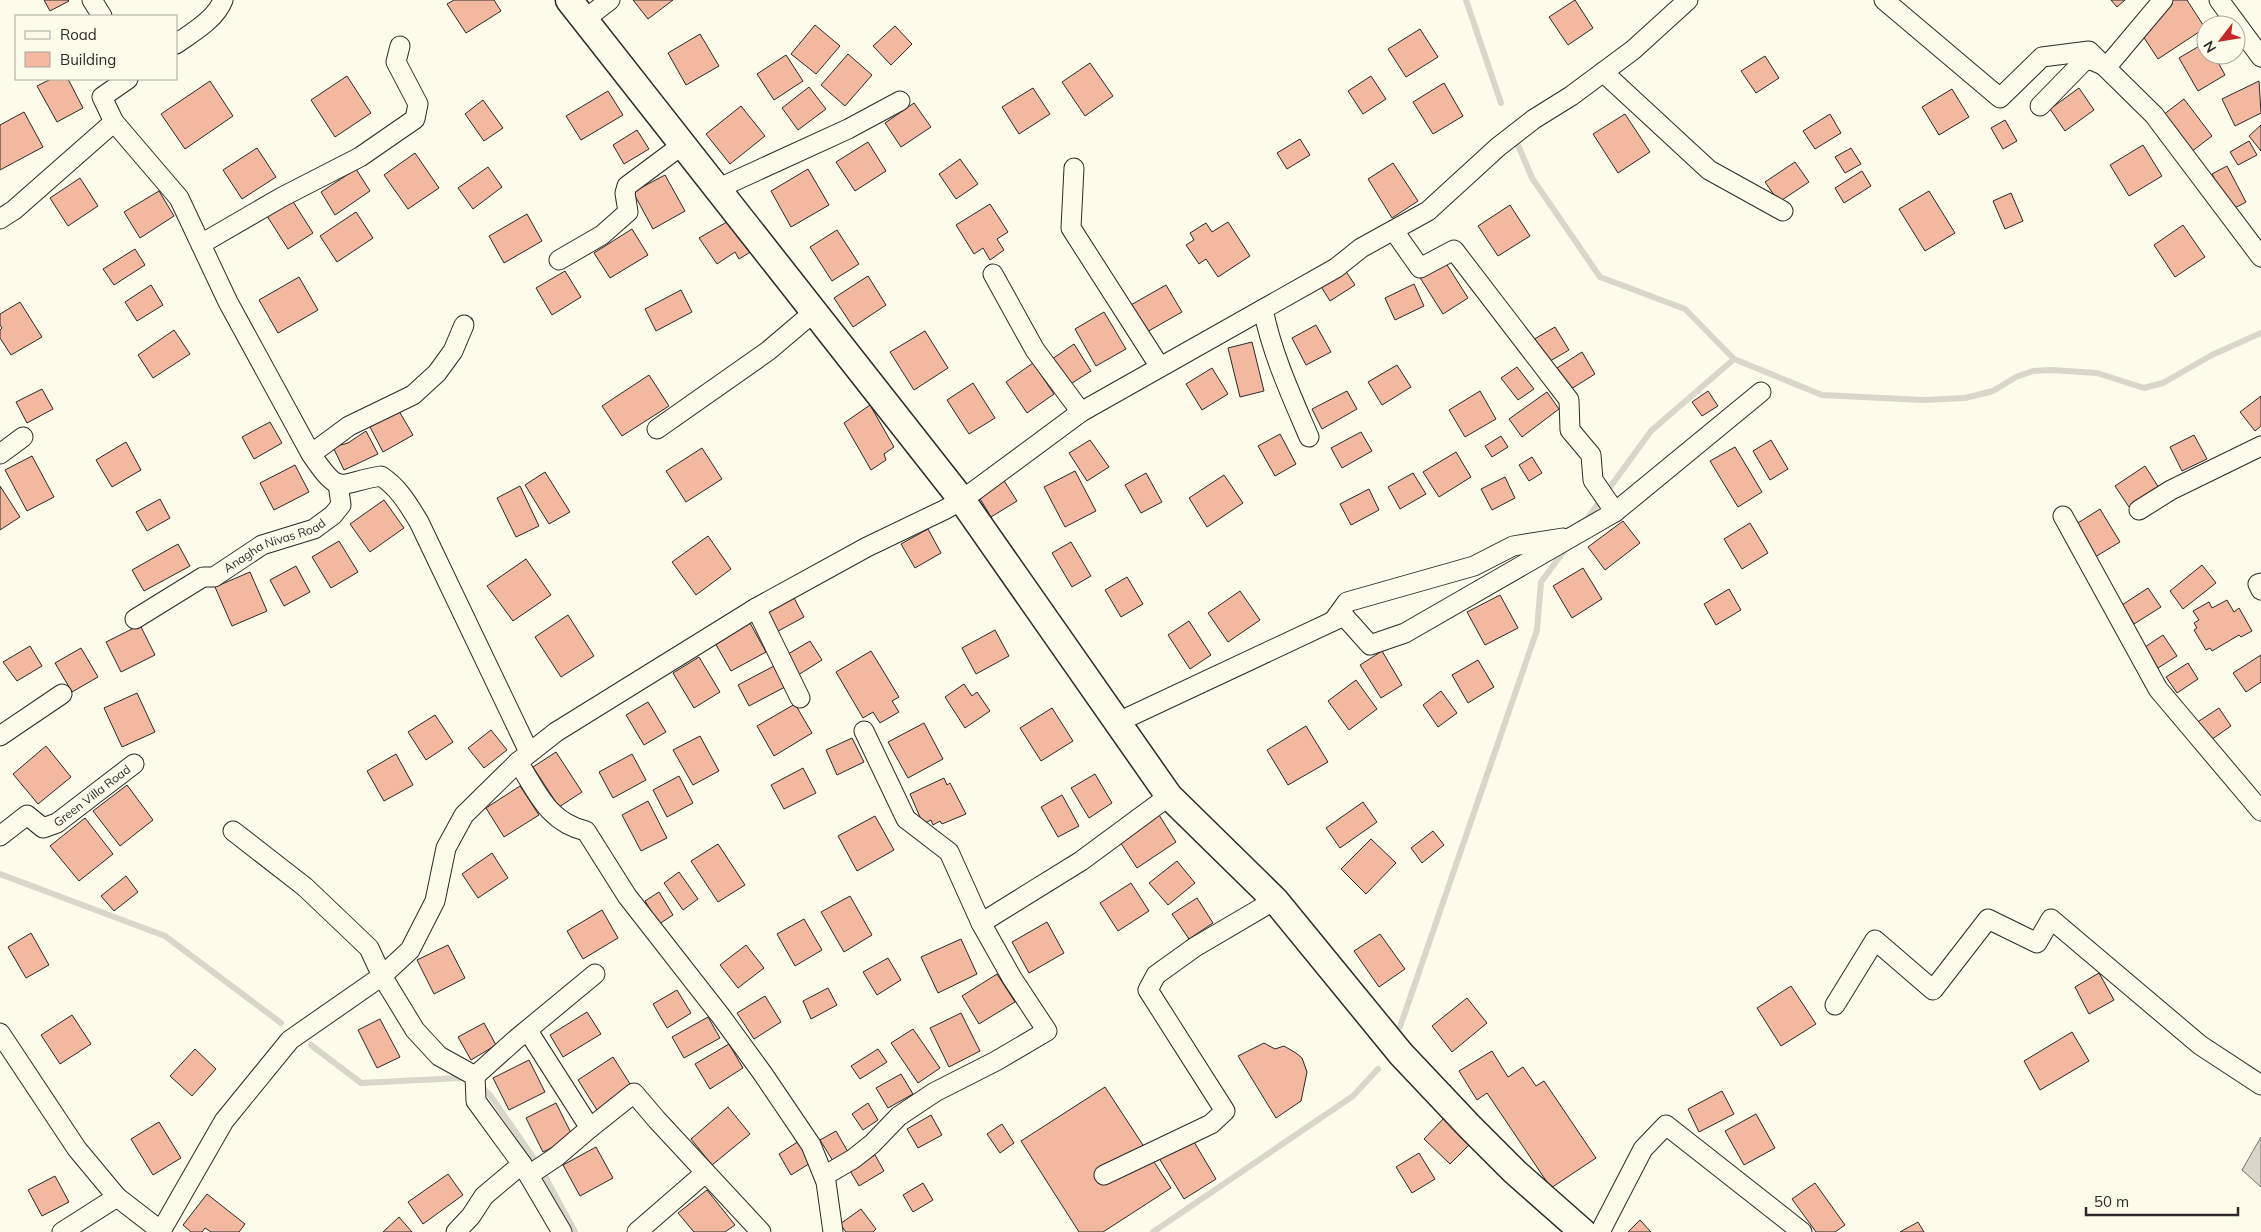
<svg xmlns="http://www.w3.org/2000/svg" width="2261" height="1232" font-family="Mulish,sans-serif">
<rect width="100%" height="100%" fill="#fdfbea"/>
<path fill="#d8d7c9" stroke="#74746e" d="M2261,1137V1187L2242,1170Z"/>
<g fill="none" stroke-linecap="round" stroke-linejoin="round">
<path stroke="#d8d7c9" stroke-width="6" d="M1466,0L1501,103
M1515,138L1532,178L1600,277L1685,309L1734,359
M1584,523L1651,431L1734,359L1822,395L1923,400L1965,398L1993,391L2016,377L2033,371L2051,370L2097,373L2144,388L2163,383L2212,355L2261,333
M0,874L165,936L281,1023
M1400,1027L1537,630L1541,582L1567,547
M311,1045L361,1083L460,1078
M484,1089L490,1095L537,1163
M542,1171L575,1232
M1153,1232L1353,1096L1378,1069"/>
</g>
<path fill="#f2b8a0" stroke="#2b2b2b" d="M44,0H68L69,1L50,11Z
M454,0H494L501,11L466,33L447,4Z
M633,0H673L648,19Z
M1575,0L1593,28L1568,45L1549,17Z
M2111,0H2125L2117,7Z
M2173,0H2187L2205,28L2158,59L2135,24Z
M815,25L840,46L816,74L791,54Z
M895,26L912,44L891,65L873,46Z
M1420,29L1438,57L1406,77L1388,49Z
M700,34L719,66L686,85L668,53Z
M2206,42V55H2214L2225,75L2198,91L2179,58Z
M848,54L872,75L845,106L821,85Z
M786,55L803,81L774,100L757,74Z
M1765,56L1779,78L1756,93L1741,71Z
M1090,63L1113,96L1085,116L1062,82Z
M347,76L371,113L335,137L311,100Z
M1371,76L1386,99L1363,114L1348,91Z
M51,79H68L83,108L57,122L37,86Z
M210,81L233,116L185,149L161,114Z
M2259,81L2261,113L2235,126L2222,99Z
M1444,83L1463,116L1433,134L1413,102Z
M809,87L826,109L798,130L782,108Z
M1033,88L1050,114L1019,134L1002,107Z
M2079,88L2094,110L2065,131L2050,109Z
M1952,89L1969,117L1939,135L1922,107Z
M608,91L623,115L581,140L566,116Z
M2184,99L2212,136L2191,152L2163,115Z
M483,100L503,128L484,141L465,114Z
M914,103L931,127L901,147L885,123Z
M741,106L765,136L730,164L706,134Z
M24,112L43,147L0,170V125Z
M1625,114L1650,152L1618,173L1593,134Z
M1830,114L1841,133L1815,149L1803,131Z
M2005,120L2017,141L2003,149L1991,128Z
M2261,125V151L2249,136Z
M637,130L649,149L624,164L613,145Z
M1300,139L1310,155L1287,169L1277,153Z
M2249,141L2257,155L2238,165L2230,152Z
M868,142L886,171L855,191L836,162Z
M2143,145L2162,176L2129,196L2110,165Z
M257,148L276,177L242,199L223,170Z
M1851,148L1861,164L1845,173L1835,157Z
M415,153L439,188L408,209L384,175Z
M960,159L978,184L956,199L939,174Z
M1795,162L1809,182L1779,202L1765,182Z
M1393,163L1418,201L1392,218L1368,179Z
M2227,166L2246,202L2231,210L2212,174Z
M488,167L502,187L473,209L458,188Z
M356,169L370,191L335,215L321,192Z
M808,169L829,205L791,227L771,191Z
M1862,171L1871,186L1844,203L1835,188Z
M665,175L685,211L653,229L633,192Z
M80,178L98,206L68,226L50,198Z
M159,191L174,216L140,238L124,212Z
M1929,191L1955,233L1925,251L1899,209Z
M2011,193L2023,221L2005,229L1993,201Z
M292,200L313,233L288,249L267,216Z
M990,204L1008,232L997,239L1004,250L990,260L983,248L974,254L956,225Z
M1510,205L1530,236L1498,256L1478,226Z
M356,212L373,238L337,262L320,236Z
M527,214L542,241L504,263L489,236Z
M732,219L757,248L739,259L735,252L717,264L699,238Z
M1228,222L1250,256L1218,277L1206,259L1199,264L1186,245L1194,240L1190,233L1206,223L1212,232Z
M2183,225L2205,257L2175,277L2154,245Z
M632,229L648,255L610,278L594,253Z
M837,230L859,264L832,281L810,247Z
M135,249L145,265L114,285L103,269Z
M1444,260L1468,298L1443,314L1419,276Z
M1341,264L1355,285L1330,301L1317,280Z
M565,271L581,297L552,315L536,288Z
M868,276L886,305L853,327L834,298Z
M299,277L318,310L278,333L259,300Z
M1414,284L1424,306L1395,320L1385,298Z
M151,285L163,305L137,321L125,302Z
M1166,285L1182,312L1145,333L1129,306Z
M681,290L692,312L656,331L645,309Z
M20,302L42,337L11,355L0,338V330L2,328L0,325V314Z
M1104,312L1126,349L1096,366L1075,329Z
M1316,325L1331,352L1306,365L1292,338Z
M1555,327L1569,350L1545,364L1531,341Z
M174,330L190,354L153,378L138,355Z
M925,331L948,368L914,390L890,352Z
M1252,342L1264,391L1240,397L1228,348Z
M1074,344L1091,371L1069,385L1052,359Z
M1582,352L1595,374L1571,389L1557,368Z
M1033,363L1054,394L1027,413L1006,382Z
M1397,365L1411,387L1382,405L1368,382Z
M1517,367L1534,389L1518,400L1501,378Z
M1212,368L1228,394L1202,410L1186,384Z
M649,375L669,406L622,436L602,406Z
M973,383L995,418L969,434L947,400Z
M42,389L53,409L27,423L16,402Z
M1347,391L1357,409L1322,429L1312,409Z
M1480,391L1496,419L1465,437L1449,410Z
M1708,391L1718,406L1702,416L1692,402Z
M1547,392L1559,409L1522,437L1509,419Z
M2261,396V426L2255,431L2240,412Z
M870,405L894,447L884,454L886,460L871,470L844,423Z
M399,411L413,435L383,452L370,427Z
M270,422L282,443L254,459L242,437Z
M366,431L378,454L344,470L333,447L348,443Z
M1361,432L1372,451L1342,468L1331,448Z
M1280,434L1296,464L1275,476L1258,446Z
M2194,435L2207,459L2182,471L2170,447Z
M1501,436L1508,447L1492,457L1485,446Z
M1090,440L1109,467L1087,481L1069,453Z
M1771,440L1788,469L1770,480L1753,451Z
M126,442L141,470L112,487L96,460Z
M1735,447L1762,492L1738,507L1710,461Z
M702,448L722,479L686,502L666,471Z
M1456,452L1471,477L1439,497L1423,472Z
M32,456L54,497L27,511L5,470Z
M1532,457L1542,473L1529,481L1519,465Z
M295,465L309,492L274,510L260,483Z
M2145,466L2159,488L2129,507L2115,486Z
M1075,471L1096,511L1065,527L1044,487Z
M545,472L570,512L549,524L525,485Z
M1146,473L1162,502L1141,513L1125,485Z
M1413,473L1426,494L1400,509L1388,487Z
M1224,475L1243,503L1207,527L1189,498Z
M1001,476L1017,501L991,517L976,492Z
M1505,477L1515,498L1492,510L1481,489Z
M0,486L20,517L0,530Z
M520,486L539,526L516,537L497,498Z
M1369,489L1379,510L1351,525L1340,504Z
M160,499L170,518L147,531L136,512Z
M384,500L404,528L370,552L350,524Z
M2100,509L2120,542L2090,560L2070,528Z
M1623,521L1640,543L1605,570L1588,547Z
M1750,523L1768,553L1742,569L1724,539Z
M928,529L941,553L915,568L901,544Z
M708,536L731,569L696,595L672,562Z
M339,541L358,572L331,588L312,557Z
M1071,542L1091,576L1072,587L1052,553Z
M178,544L190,566L144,591L132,570Z
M526,559L551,595L513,621L487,586Z
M2202,565L2216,583L2183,609L2170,591Z
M296,566L310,592L284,606L270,580Z
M1583,568L1602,599L1572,618L1553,586Z
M250,572L267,611L232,626L215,587Z
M1127,577L1143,604L1121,617L1105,590Z
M2148,588L2161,607L2134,624L2122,605Z
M1729,589L1741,610L1716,625L1704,604Z
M1240,591L1260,620L1228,642L1208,613Z
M792,594L804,617L771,635L759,612Z
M1500,595L1518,628L1485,645L1467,612Z
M2227,600L2234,612L2239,608L2252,631L2241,637L2239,635L2212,651L2210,648L2206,650L2194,630L2197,628L2194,623L2199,620L2193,611L2209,602L2212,608Z
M568,615L594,656L561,677L535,637Z
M1189,621L1211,655L1190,669L1168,635Z
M750,623L766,652L731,671L715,643Z
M140,625L155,655L121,672L106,642Z
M995,630L1009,656L976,674L962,648Z
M2163,635L2177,656L2158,668L2145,647Z
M810,641L822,660L795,677L783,657Z
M30,646L42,666L17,681L3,662Z
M81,648L98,677L72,692L55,663Z
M871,651L899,697L892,701L899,712L880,723L873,712L863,718L836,672Z
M1382,651L1402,685L1381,698L1360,665Z
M2261,655V682L2246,692L2233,673Z
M699,657L720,692L694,708L673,673Z
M1478,660L1494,687L1468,703L1452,675Z
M2188,663L2198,679L2177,693L2166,677Z
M774,666L785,687L749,706L738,685Z
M1356,680L1377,709L1349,730L1328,701Z
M964,684L972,696L977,692L990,711L965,728L945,697Z
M1441,691L1457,713L1438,727L1423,705Z
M137,693L155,732L122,747L104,708Z
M648,702L666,732L644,745L626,715Z
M795,704L812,733L774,756L757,726Z
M1052,708L1073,741L1041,761L1020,728Z
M2219,708L2231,726L2208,742L2196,723Z
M435,715L453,742L426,760L408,732Z
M924,723L943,759L908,778L888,742Z
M1306,726L1328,762L1288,785L1267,750Z
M491,730L507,750L484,768L468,748Z
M700,736L719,771L693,785L673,750Z
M852,738L864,762L837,775L826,750Z
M46,746L71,777L38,804L13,774Z
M556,752L582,792L559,807L533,767Z
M396,754L413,785L384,801L367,771Z
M632,754L646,780L613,798L599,772Z
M803,768L816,793L784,809L771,785Z
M1095,774L1112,803L1089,818L1071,788Z
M679,776L693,803L667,817L653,790Z
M944,778L947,785L950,783L966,814L942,824L940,821L933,825L931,820L923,824L910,794Z
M127,785L153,820L120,846L93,811Z
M520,786L539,815L504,837L486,808Z
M1062,795L1079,826L1058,837L1041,807Z
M648,801L667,838L641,851L622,815Z
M1363,802L1377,822L1340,848L1326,828Z
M1159,815L1176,842L1137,868L1120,842Z
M875,816L894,850L857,871L838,836Z
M85,818L113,854L79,881L50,846Z
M1433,831L1444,845L1422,863L1411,848Z
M1371,839L1396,863L1366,894L1341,869Z
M718,844L745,885L718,902L691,861Z
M492,853L508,878L478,898L462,874Z
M1177,861L1195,883L1168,905L1149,883Z
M679,872L698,899L683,910L664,883Z
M126,876L138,892L114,911L101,896Z
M1131,883L1149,911L1118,931L1100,903Z
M659,892L673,915L659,924L645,901Z
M850,896L872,935L844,952L821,912Z
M1197,898L1213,923L1189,939L1172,914Z
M602,910L618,938L583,959L567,931Z
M804,919L822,950L795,966L777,934Z
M1047,922L1064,953L1029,973L1012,942Z
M31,933L49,965L26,978L8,947Z
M1380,934L1405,969L1379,987L1354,951Z
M961,939L977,974L938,993L921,957Z
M448,945L465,978L434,994L417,960Z
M746,945L764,968L738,988L720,965Z
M888,958L901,980L877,995L863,972Z
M2099,973L2114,1000L2089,1014L2075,987Z
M997,974L1015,1002L979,1024L962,996Z
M1791,986L1816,1024L1781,1046L1757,1008Z
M828,988L837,1005L811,1019L803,1001Z
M677,990L691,1013L667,1028L653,1004Z
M765,996L781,1022L754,1039L737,1013Z
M1467,998L1487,1023L1452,1052L1432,1026Z
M587,1012L601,1034L563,1057L550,1035Z
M961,1013L980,1051L949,1067L930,1028Z
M72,1015L91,1044L60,1064L41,1035Z
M708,1017L720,1038L684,1058L672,1037Z
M380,1019L400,1057L377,1068L358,1030Z
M484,1023L496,1045L471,1060L458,1037Z
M913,1029L940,1068L918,1083L891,1043Z
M2072,1032L2089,1061L2040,1090L2024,1061Z
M1264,1043L1275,1049L1284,1046L1296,1053L1302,1058L1307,1072L1301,1101L1276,1118L1238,1056Z
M729,1044L743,1068L710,1089L695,1064Z
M195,1049L216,1069L192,1096L170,1076Z
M878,1049L887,1062L860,1079L851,1066Z
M1492,1051L1508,1077L1523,1067L1536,1086L1544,1081L1596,1158L1551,1188L1487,1093L1477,1100L1459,1071Z
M613,1057L632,1087L597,1110L578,1080Z
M529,1060L545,1092L509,1110L493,1078Z
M901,1074L913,1094L888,1108L876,1088Z
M1105,1087L1171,1188L1103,1232H1079L1021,1141Z
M1722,1091L1734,1114L1699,1132L1688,1109Z
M556,1103L573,1137L543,1152L526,1118Z
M868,1103L878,1120L863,1130L852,1114Z
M728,1107L750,1134L712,1165L691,1139Z
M1756,1114L1775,1148L1744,1165L1725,1131Z
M931,1115L942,1135L918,1148L907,1129Z
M1444,1118L1471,1143L1450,1164L1424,1139Z
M159,1122L181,1158L153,1175L131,1139Z
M1002,1124L1014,1143L1000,1153L987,1134Z
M1187,1130L1216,1179L1184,1199L1154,1150Z
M836,1131L848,1152L833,1161L820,1140Z
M799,1141L812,1162L791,1175L779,1154Z
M596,1147L613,1178L580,1196L563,1165Z
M1419,1153L1435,1179L1412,1193L1396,1167Z
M875,1155L884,1171L859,1186L849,1169Z
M448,1174L463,1195L423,1224L408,1202Z
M55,1176L69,1202L42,1216L28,1190Z
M923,1183L933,1200L913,1212L903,1195Z
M1815,1183L1845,1225L1835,1232H1816L1792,1199Z
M707,1190L735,1225L725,1232H694L678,1213Z
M207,1194L245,1224L239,1232H211L205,1228L202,1232H191L183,1225Z
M861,1209L876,1229L873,1232H846L840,1224Z
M399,1217L412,1232H383Z
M1640,1220L1651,1232H1628Z
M1918,1222L1924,1232H1900Z"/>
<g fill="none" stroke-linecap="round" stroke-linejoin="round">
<g stroke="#2b2b2b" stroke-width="21">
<g id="street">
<path d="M92,0L102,16"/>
<path d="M1884,0L2000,98L2042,57L2089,51L2154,115L2261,257"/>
<path d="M2219,0L2261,57"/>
<path d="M584,20L610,0"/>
<path d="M176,44C192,33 216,19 223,0"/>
<path d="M1603,72L1709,170L1783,211"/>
<path d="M128,79L102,97L114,122L179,198L228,302L311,454C341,498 337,483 381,476C399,488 408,504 419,522L529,752"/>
<path d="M2040,106L2085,60H2091L2103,65L2110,63L2163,0"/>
<path d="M1074,168L1071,228L1160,367"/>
<path d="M717,189L848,129L900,101"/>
<path d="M0,219L14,210L114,122"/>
<path d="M1394,231L1420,268L1454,250L1569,400L1570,430L1591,455L1593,480L1615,512"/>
<path d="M201,244L282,197L360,157L415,119L418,104L396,62L400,46"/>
<path d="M559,260L602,235L628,212L625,193L627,186L682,145"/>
<path d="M993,274L1035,350L1081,412"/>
<path d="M1263,309C1272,354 1291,395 1309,437"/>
<path d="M657,429L768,351L814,312"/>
<path d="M0,454L23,437"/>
<path d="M311,454L349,426L413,395L437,373L453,351L464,325"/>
<path d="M2139,510L2171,490L2261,446"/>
<path d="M2063,516L2158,689L2261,811"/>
<path d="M2261,583L2258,584L2261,590"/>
<path d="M756,608L800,698"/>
<path id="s1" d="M135,619L203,577H214L262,545L314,529L333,515L341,505L338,484"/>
<path d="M1334,620L1347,602L1474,566L1513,546L1563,538"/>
<path d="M1116,723L1344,616L1370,645L1405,633L1615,512L1761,392"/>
<path d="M0,736L62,694"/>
<path d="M518,762C538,793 548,822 586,831L627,896L720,1015L763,1074L811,1145L826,1182L833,1232"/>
<path d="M233,831L305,887L369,948L382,976L415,1030L439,1056L475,1076"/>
<path id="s2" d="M0,836L27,815L43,828L57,823L134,764"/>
<path d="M981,923L1081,861L1169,796"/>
<path d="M1835,1005L1875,940L1933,990L1988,919L2037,943L2051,919L2200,1045L2261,1085"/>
<path d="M528,1031L590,1128L634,1093L657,1120L761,1232"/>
<path d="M0,1033L77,1149L117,1197L161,1231L224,1121L290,1040L382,976L410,950L435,901L446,848L464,815L518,762L556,732L756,608L867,547L944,510L962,500L1081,412L1336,268L1361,248L1428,211L1498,147L1534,119L1571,96L1633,50L1688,0"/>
<path d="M529,1175L556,1157L590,1128"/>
<path d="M1104,1175L1211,1124L1225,1111L1148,990L1156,975L1195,947L1275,900"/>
<path d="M824,1176L853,1159L872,1144L899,1116L935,1092L996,1061L1047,1031L1012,978L981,923L949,852L906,819L864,731"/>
<path d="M62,1232L117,1197"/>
<path d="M456,1232L471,1216L484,1196L522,1164"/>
<path d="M562,1232L522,1164L476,1101L475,1076L514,1041L595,974"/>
<path d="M637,1232L705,1173"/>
<path d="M1600,1232L1643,1149L1666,1125L1802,1232"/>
</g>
</g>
<g stroke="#2b2b2b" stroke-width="29">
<path id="secondary" d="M569,0L962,500L1169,796L1275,900L1401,1054L1470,1127L1515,1172L1583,1232"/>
</g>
<use href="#street" stroke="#fdfbea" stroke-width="19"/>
<use href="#secondary" stroke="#fdfbea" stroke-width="26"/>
</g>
<g text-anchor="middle" stroke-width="4" stroke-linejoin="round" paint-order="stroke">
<g font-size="12" fill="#2b2b2b" stroke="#fdfbea">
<text dy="4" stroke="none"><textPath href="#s1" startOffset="160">Anagha Nivas Road</textPath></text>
<text dy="4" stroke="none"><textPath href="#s2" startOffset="114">Green Villa Road</textPath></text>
</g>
</g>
<rect x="15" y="15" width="162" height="65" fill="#fdfbea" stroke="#a9a89e"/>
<rect x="25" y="31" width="25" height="8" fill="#fdfbea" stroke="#a9a89e"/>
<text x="60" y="40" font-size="15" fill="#2b2b2b">Road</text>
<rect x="25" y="52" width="25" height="15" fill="#f2b8a0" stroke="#a9a89e"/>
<text x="60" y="65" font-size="15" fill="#2b2b2b">Building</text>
<g transform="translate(2221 40) rotate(239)"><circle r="24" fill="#fdfbea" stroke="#a9a89e"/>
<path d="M0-4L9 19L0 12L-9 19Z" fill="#c62828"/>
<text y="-8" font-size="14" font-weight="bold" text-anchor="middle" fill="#2b2b2b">N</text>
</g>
<path d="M2086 1207v8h152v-8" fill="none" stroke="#2b2b2b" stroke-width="2.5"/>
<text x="2094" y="1207" font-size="15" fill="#2b2b2b" stroke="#fdfbea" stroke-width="4" paint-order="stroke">50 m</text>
</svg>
